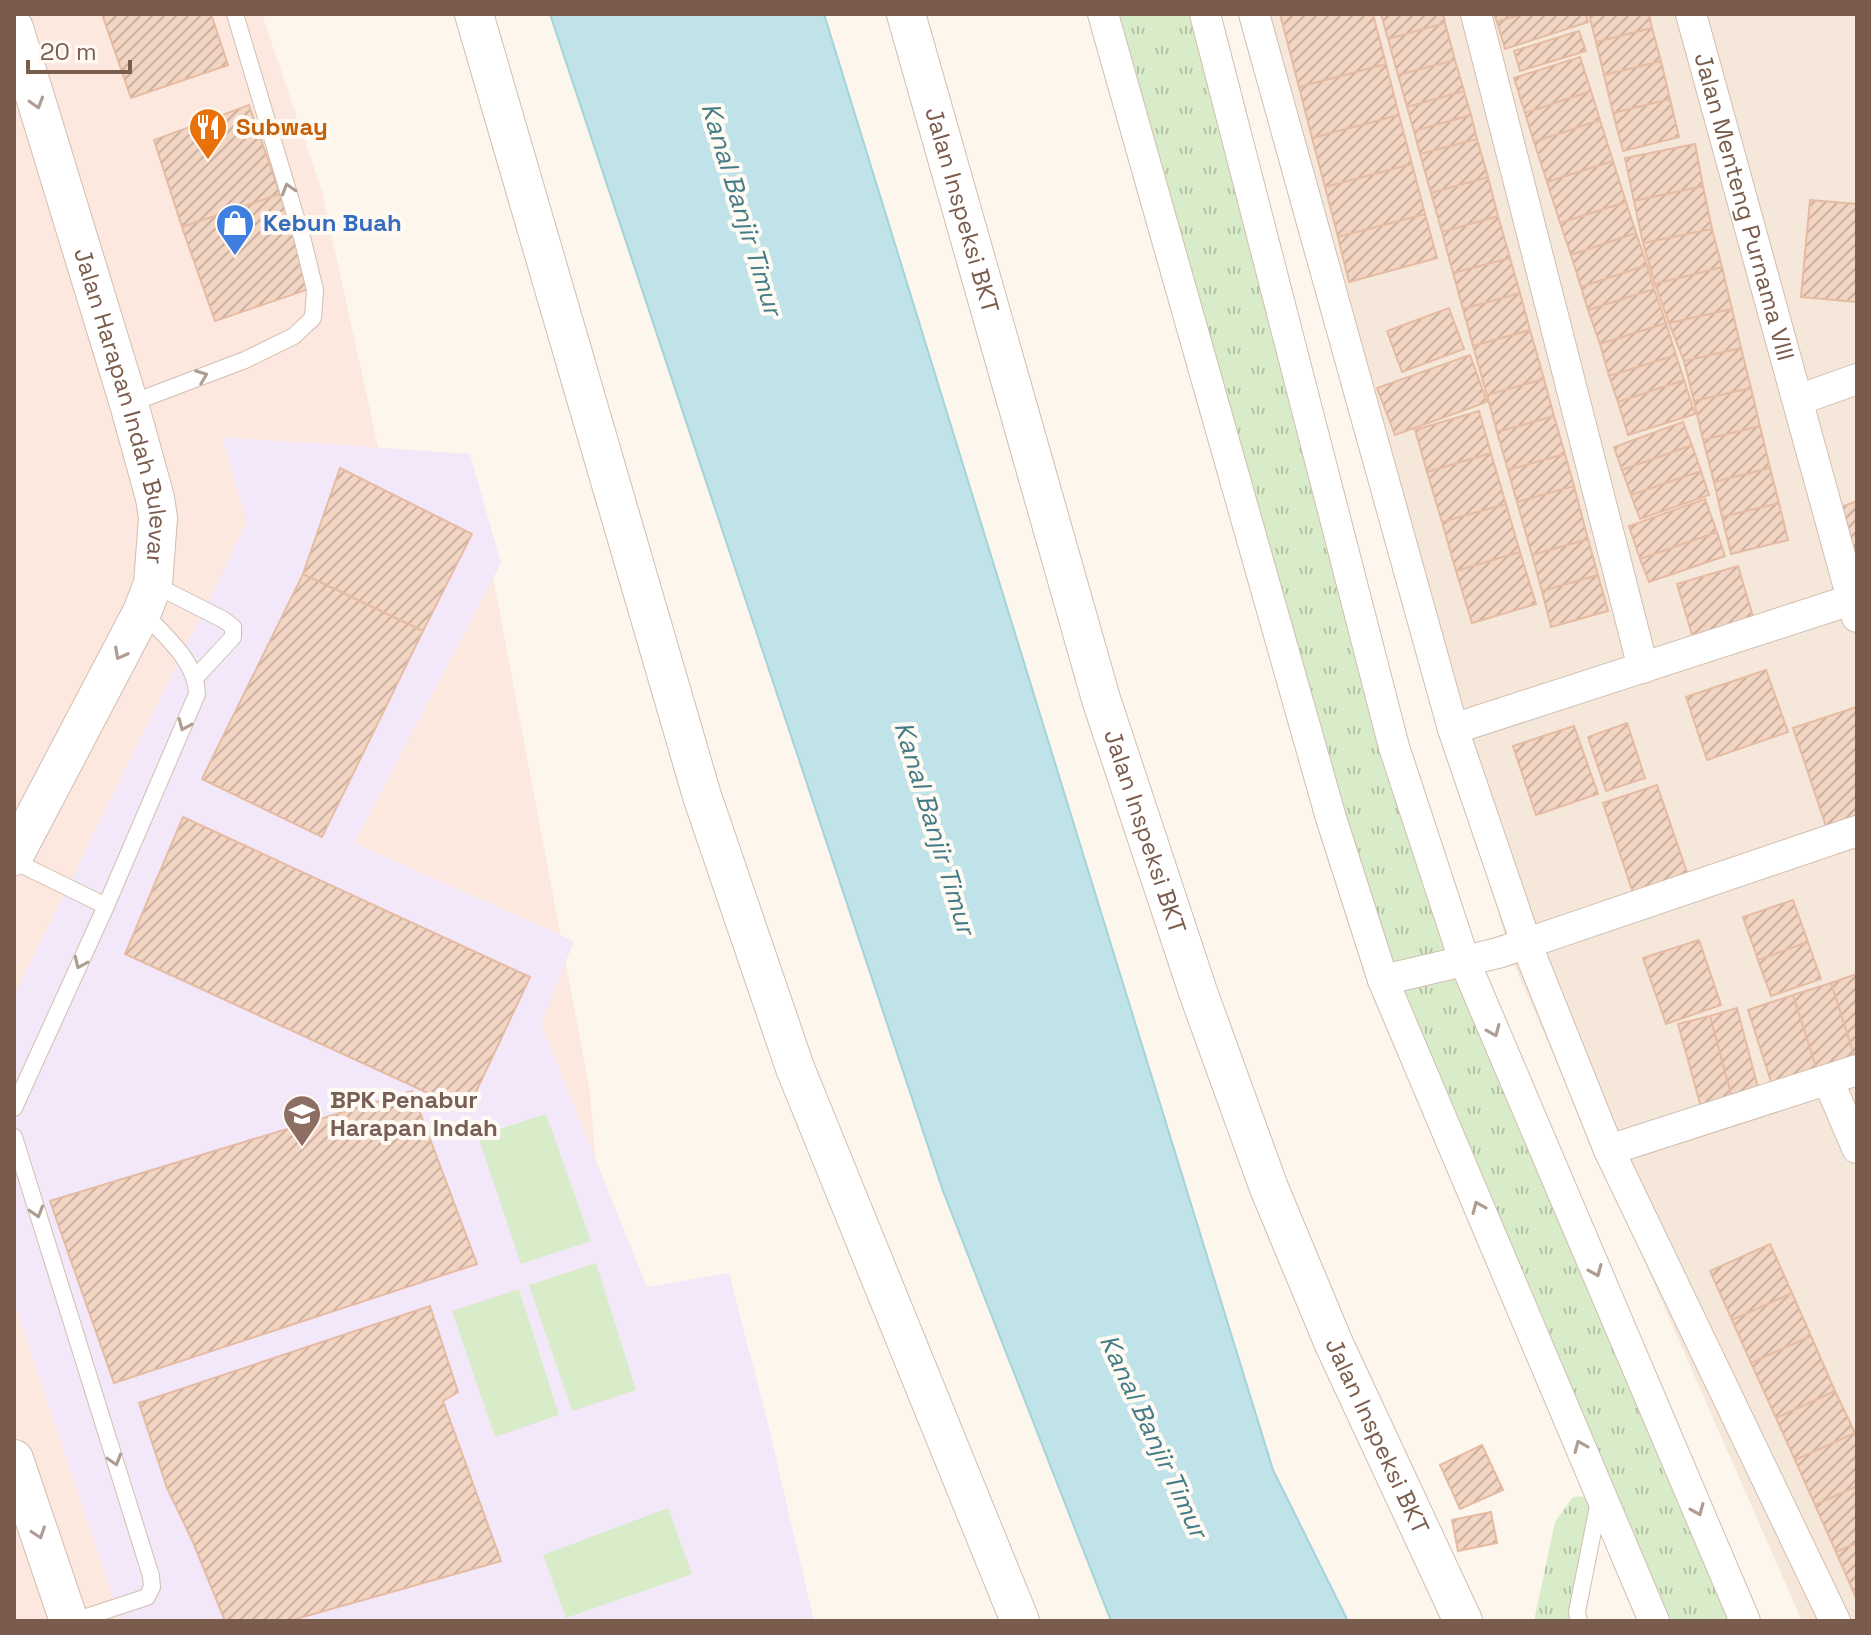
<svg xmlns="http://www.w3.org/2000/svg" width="1871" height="1635" font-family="'Space Grotesk',sans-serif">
<defs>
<pattern id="grass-tufts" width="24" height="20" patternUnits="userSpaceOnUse" patternTransform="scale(2)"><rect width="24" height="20" fill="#d8ecc9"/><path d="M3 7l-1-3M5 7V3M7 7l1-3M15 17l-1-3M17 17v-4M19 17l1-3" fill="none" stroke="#b4c2a5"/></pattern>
<pattern id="building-hatch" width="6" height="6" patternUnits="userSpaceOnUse" patternTransform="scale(2)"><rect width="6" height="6" fill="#f3d5c3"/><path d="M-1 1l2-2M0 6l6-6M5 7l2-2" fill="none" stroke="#cab0a1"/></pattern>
</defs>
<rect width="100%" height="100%" fill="#fdf6ec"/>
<path fill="#f5e8da" d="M1239,14H1857V1621H1802L1512,960Z"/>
<path fill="#fde8e0" d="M14,14H262L322,192L381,460L472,465L590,1092L598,1190L805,1621H14Z"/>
<path fill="#f3e8fa" d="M222,437L470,454L501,563L354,843L574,941L541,1024L647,1287L729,1273L768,1424L814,1621H121L14,1302V996L247,522Z"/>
<path fill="url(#grass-tufts)" d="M1103,14H1206L1394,747L1745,1621H1659L1331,818Z
M1601,1495L1579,1621H1534L1555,1522L1573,1497Z"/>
<path fill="#d8ecc9" d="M546,1114L591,1241L521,1264L478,1136Z
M596,1263L636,1390L572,1411L529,1285Z
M519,1289L559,1415L495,1437L452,1311Z
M668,1508L692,1574L566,1618L543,1555Z"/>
<path fill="#bfe3e8" stroke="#a5d3da" stroke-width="2" d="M550,14H824L1273,1470L1348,1621H1111L943,1191Z"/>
<path fill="url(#building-hatch)" stroke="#e6bba3" stroke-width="2" d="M102,14H211L228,65L131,98Z
M1280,14H1373L1386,64L1299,87Z
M1381,14H1443L1445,23L1388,39Z
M1494,14H1522L1497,22Z
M1522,14H1586L1588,22L1505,49L1497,22Z
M1589,14H1649L1652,28L1596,42Z
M1445,23L1455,60L1398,75L1388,39Z
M1652,28L1661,61L1604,75L1596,42Z
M1579,31L1586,51L1520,71L1514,51Z
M1580,57L1591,91L1525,113L1514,78Z
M1455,60L1464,91L1407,107L1398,75Z
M1661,61L1670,99L1613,113L1604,75Z
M1386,64L1399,115L1312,138L1299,87Z
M1464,91L1471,115L1414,131L1407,107Z
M1591,91L1600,120L1534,142L1525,113Z
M1670,99L1679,137L1623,151L1613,113Z
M249,105L280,194L182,227L154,140Z
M1399,115L1412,164L1325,187L1312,138Z
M1471,115L1477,139L1420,154L1414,131Z
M1600,120L1613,161L1547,182L1534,142Z
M1477,139L1488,177L1431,193L1420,154Z
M1695,144L1703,186L1634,201L1625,158Z
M1613,161L1626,202L1560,223L1547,182Z
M1412,164L1425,214L1338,237L1325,187Z
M1488,177L1498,216L1442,232L1431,193Z
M1703,186L1712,229L1643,243L1634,201Z
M280,194L312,288L215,321L182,227Z
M1810,200L1857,204V302L1801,297Z
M1626,202L1636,233L1571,255L1560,223Z
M1425,214L1437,258L1349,282L1338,237Z
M1498,216L1510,258L1453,273L1442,232Z
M1712,229L1722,267L1655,284L1643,243Z
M1636,233L1647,265L1581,287L1571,255Z
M1510,258L1520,293L1463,309L1453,273Z
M1647,265L1654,289L1588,310L1581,287Z
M1722,267L1732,309L1669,323L1655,284Z
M1654,289L1666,323L1600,344L1588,310Z
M1520,293L1530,330L1473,346L1463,309Z
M1449,308L1464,349L1402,372L1387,331Z
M1732,309L1741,348L1684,361L1669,323Z
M1666,323L1676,355L1609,376L1600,344Z
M1530,330L1544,379L1487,395L1473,346Z
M1741,348L1751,388L1694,401L1684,361Z
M1470,355L1487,402L1395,435L1377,388Z
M1676,355L1684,380L1618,402L1609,376Z
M1544,379L1554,416L1497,432L1487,395Z
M1684,380L1695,414L1628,435L1618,402Z
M1751,388L1760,426L1703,440L1694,401Z
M1479,411L1491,453L1427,472L1415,430Z
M1554,416L1565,454L1508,470L1497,432Z
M1683,422L1692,445L1622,470L1614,447Z
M1760,426L1770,468L1714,482L1703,440Z
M1692,445L1701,471L1631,495L1622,470Z
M1491,453L1506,504L1442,522L1427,472Z
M1565,454L1574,486L1517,502L1508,470Z
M340,468L472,534L423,631L303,574Z
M1770,468L1779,503L1722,517L1714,482Z
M1701,471L1709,495L1640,519L1631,495Z
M1574,486L1588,539L1532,555L1517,502Z
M1705,499L1717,532L1640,559L1629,526Z
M1857,501V562L1838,508Z
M1779,503L1788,540L1731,554L1722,517Z
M1506,504L1520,552L1456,571L1442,522Z
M1717,532L1725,556L1649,582L1640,559Z
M1588,539L1598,575L1542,591L1532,555Z
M1520,552L1536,604L1472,623L1456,571Z
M1738,566L1754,620L1693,638L1677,584Z
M303,574L423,631L322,837L202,779Z
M1598,575L1608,611L1551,627L1542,591Z
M1766,670L1788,732L1707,760L1686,697Z
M1857,707V825L1829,835L1793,728Z
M1627,723L1645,778L1606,791L1588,737Z
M1574,726L1598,794L1536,815L1513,746Z
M1657,785L1689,878L1634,896L1603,803Z
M183,817L530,977L467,1111L125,954Z
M1793,900L1808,942L1758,960L1743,917Z
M1699,940L1721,1005L1666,1024L1643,958Z
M1808,942L1821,979L1771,996L1758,960Z
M1857,974V1061H1856L1831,983Z
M1831,983L1856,1061L1818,1073L1793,995Z
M1793,995L1818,1073L1773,1088L1748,1010Z
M1737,1008L1759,1091L1732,1098L1710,1016Z
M1710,1016L1732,1098L1701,1107L1678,1024Z
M412,1091L477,1264L114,1383L50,1201Z
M1770,1244L1792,1293L1732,1320L1710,1271Z
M1792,1293L1811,1336L1751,1363L1732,1320Z
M430,1306L458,1392L443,1401L501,1561L289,1621H225L193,1542L167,1488L139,1403Z
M1811,1336L1835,1391L1776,1418L1751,1363Z
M1835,1391L1855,1433L1795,1460L1776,1418Z
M1855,1433L1857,1439V1486L1815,1505L1795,1460Z
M1482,1445L1503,1490L1460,1509L1440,1465Z
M1857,1486V1543L1836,1552L1815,1505Z
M1491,1512L1497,1543L1458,1551L1452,1520Z
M1857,1543V1600L1836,1552Z"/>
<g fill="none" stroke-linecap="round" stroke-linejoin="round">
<g stroke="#d1beb0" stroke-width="18">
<path id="service" d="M129,404L245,360L294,336L313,318L315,290L303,241L235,14
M153,584L224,620L233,627V637L196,677
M14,861L106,906
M14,1108L106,906L197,694C196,660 165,637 143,612
M14,1137L151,1576L152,1587L147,1597L74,1621
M1579,1621L1577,1612L1599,1501"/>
</g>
<g stroke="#d1beb0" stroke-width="32">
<g id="minor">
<path d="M1103,14L1331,818L1383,980L1654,1621"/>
<path d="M1205,14L1394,747L1464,960L1745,1621"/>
<path d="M1254,14L1453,729L1526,943L1609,1150L1835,1621"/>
<path d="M1476,14L1643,668"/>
<path id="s1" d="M1691,14L1857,617"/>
<path d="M1798,400L1857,379"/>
<path d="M1453,729L1857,598"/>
<path d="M1383,980L1498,953L1857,831"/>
<path d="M1828,1080L1857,1148"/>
<path d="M1609,1150L1857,1070"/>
</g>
</g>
<g stroke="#d1beb0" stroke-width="40">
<g id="tertiary">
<path d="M474,14L702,796L795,1068L1020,1621"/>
<path id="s2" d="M906,14L1101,699L1198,992L1269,1188L1334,1344L1463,1621"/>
<path id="s3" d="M14,28L129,404L155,498L158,518L153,584L142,612L14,856"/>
<path d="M14,1459L69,1621"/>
</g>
</g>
<use href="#service" stroke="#fff" stroke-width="16"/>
<use href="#minor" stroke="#fff" stroke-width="30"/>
<use href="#tertiary" stroke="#fff" stroke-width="38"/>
</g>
<defs><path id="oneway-chevron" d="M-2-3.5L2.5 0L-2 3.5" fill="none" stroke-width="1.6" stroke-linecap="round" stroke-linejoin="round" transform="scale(2)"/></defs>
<g stroke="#af9d94">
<use href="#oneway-chevron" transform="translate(37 103) rotate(73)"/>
<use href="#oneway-chevron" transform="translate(288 189) rotate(-107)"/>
<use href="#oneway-chevron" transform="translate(202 376) rotate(-21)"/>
<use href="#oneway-chevron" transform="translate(120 654) rotate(118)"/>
<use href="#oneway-chevron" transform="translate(184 725) rotate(113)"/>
<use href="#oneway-chevron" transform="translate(80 963) rotate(114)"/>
<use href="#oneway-chevron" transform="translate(1494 1031) rotate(67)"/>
<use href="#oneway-chevron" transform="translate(1478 1207) rotate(-113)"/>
<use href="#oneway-chevron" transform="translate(37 1212) rotate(73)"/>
<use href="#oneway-chevron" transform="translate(1596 1271) rotate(67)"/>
<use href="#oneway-chevron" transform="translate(1580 1446) rotate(-113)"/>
<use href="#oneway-chevron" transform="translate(115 1460) rotate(73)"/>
<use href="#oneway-chevron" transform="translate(1698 1510) rotate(67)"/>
<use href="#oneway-chevron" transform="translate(39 1533) rotate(71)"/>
</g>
<defs>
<g id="restaurant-pin" transform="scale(2)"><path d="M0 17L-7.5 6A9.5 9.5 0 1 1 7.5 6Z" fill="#e8710a" stroke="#fffaf3"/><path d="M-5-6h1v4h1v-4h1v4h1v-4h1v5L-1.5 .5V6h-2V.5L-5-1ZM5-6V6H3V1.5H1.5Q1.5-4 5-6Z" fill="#fff"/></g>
<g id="shop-pin" transform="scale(2)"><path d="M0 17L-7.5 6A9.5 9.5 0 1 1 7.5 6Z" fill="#3f7fe0" stroke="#fffaf3"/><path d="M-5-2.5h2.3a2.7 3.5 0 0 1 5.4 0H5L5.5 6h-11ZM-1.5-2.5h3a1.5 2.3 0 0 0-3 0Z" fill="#fff"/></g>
<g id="school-pin" transform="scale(2)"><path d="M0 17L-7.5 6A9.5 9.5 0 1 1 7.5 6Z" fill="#8d6e63" stroke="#fffaf3"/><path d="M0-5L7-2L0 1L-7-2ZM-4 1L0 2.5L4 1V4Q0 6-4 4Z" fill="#fff"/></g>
</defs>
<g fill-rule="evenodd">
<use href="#restaurant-pin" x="208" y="127"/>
<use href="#shop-pin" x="235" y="223"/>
<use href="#school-pin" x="302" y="1114"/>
</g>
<g text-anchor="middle" stroke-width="8" stroke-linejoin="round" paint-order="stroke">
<g font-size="24" font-weight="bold" fill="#c56008" stroke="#fffaf3" text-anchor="start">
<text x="236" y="135">Subway</text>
</g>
<g font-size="24" fill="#7a5c4d" stroke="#fffaf3">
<text dy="8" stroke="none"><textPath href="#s1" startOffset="200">Jalan Menteng Purnama VIII</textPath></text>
<text dy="8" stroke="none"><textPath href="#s2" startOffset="204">Jalan Inspeksi BKT</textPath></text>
<text dy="8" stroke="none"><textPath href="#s3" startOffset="394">Jalan Harapan Indah Bulevar</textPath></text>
<text dy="8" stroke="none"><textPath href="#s2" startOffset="852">Jalan Inspeksi BKT</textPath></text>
<text dy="8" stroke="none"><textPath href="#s2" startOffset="1500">Jalan Inspeksi BKT</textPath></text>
</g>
<g font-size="24" font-weight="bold" fill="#366cbe" stroke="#fffaf3" text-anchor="start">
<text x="263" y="231">Kebun Buah</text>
</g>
<g font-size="24" font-weight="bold" fill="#785e54" stroke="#fffaf3" text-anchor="start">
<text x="330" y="1108">BPK Penabur<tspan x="330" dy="28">Harapan Indah</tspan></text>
</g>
<g font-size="26" font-style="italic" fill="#437c86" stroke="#fffaf3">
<text transform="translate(742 209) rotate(73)" y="9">Kanal Banjir Timur</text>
<text transform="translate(935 828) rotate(73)" y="9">Kanal Banjir Timur</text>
<text transform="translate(1154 1436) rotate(65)" y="9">Kanal Banjir Timur</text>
</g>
</g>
<rect width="1871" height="1635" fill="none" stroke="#7a5c4d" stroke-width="32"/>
<path d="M28 60v12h102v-12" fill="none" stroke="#7a5c4d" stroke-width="4"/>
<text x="40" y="60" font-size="24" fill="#7a5c4d" stroke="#fffaf3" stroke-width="6" paint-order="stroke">20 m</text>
</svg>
